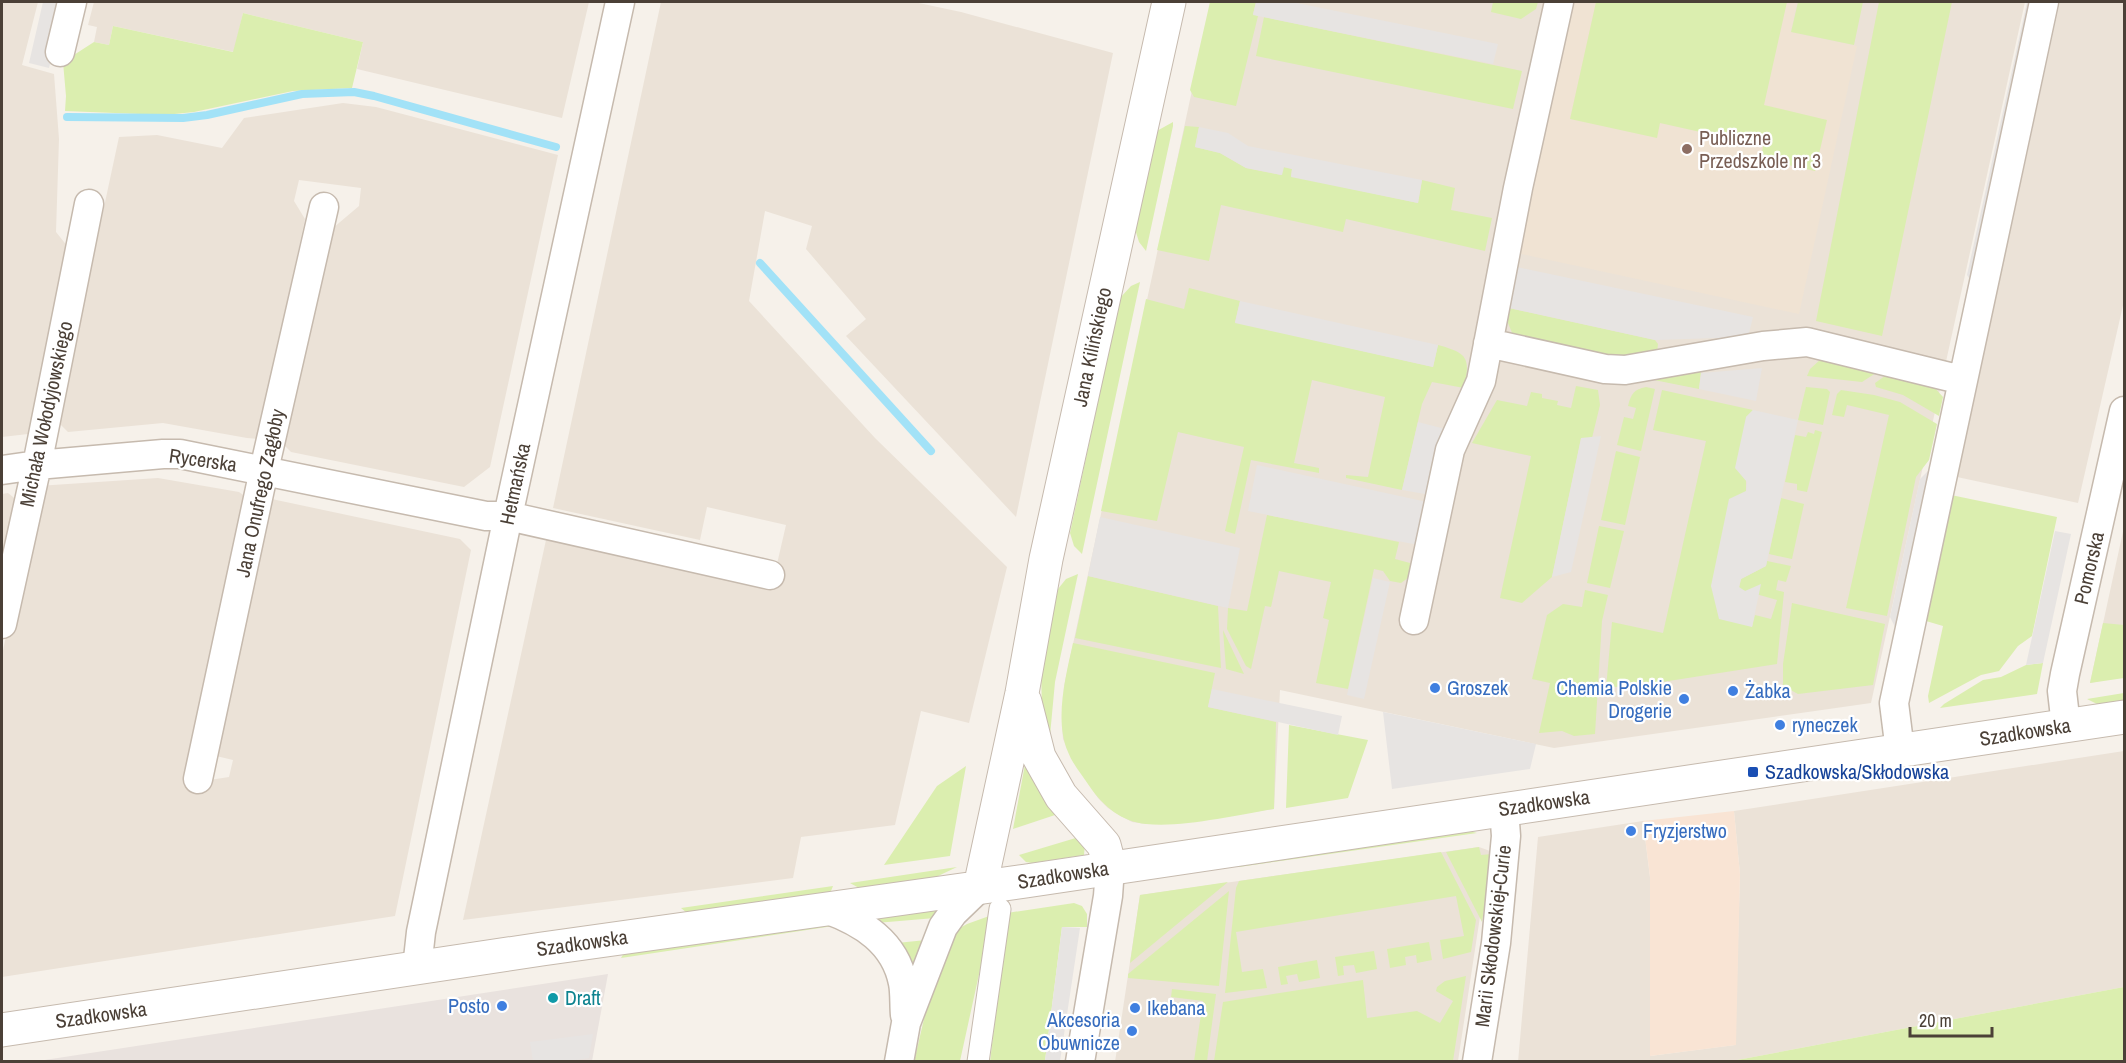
<svg xmlns="http://www.w3.org/2000/svg" width="2126" height="1063" font-family="'Archivo Narrow',sans-serif">
<rect width="100%" height="100%" fill="#f6f1ea"/>
<path fill="#ebe2d7" d="M2,2H38L22,65L54,74L59,139L56,232L68,247L28,434L2,437Z
M94,2H589L562,118L357,69L363,42L243,13L234,52L113,26L109,45L94,42L97,27L88,25Z
M661,2H914L961,12L1113,53L1016,517L846,336L866,319L806,249L812,226L765,211L749,301L875,438L1007,567L969,723L921,711L895,825L801,837L793,878L463,920L546,540L771,590L786,525L707,507L700,540L553,508Z
M1211,2H2025L1871,703L1554,748L1280,690L1274,809L1172,824H1147L1132,822L1121,816L1108,808L1098,798L1073,761L1063,739L1062,725L1064,686Z
M2060,2H2124V301L2078,503L1957,477Z
M343,103L376,107L558,155L490,467L464,487L291,452L283,444L333,228L359,206L361,188L299,180L294,201L305,219L258,439L247,438L163,423L68,432L58,422L119,137L157,135L222,148L244,118Z
M158,478L239,492L249,499L190,783L229,777L233,760L212,755L267,498L460,539L471,550L395,916L2,977V655L38,486Z
M8,493L18,501L2,578V494Z
M2124,527V676L2090,683Z
M2124,751V987L1732,1061L1518,1062L1538,837L1643,821L1650,877V1056L1735,1045L1740,874L1734,811Z
M1479,847L1490,851L1458,1061L1115,1062L1140,895Z"/>
<path fill="#f9e4d4" d="M1734,811L1740,874L1736,1045L1650,1056V877L1643,821Z"/>
<path fill="#e9e2de" d="M608,974L592,1061H38Z"/>
<path fill="#f0e3d3" d="M1571,2H1797L1791,32L1857,46L1799,314L1517,253Z"/>
<path fill="#dbeeaf" d="M1210,2H1256L1253,14L1258,16L1236,106L1194,97L1190,90Z
M1493,2H1538L1536,9L1521,19L1491,12Z
M1596,2H1787L1764,105L1827,120L1815,171L1761,159L1763,146L1660,123L1657,138L1570,119Z
M1798,2H1863L1854,45L1791,32Z
M1879,2H1952L1882,336L1816,321Z
M243,13L363,42L352,88L293,91L194,112L165,115L65,111L66,96L63,62L94,42L109,45L113,26L233,52Z
M1264,17L1522,71L1513,109L1256,56Z
M1173,122V126L1146,251L1139,242L1135,229L1155,132Z
M1185,126L1199,127L1195,147L1220,153L1246,168L1281,175L1283,167L1292,169L1291,176L1418,203L1422,180L1455,188L1451,210L1492,218L1485,251L1346,219L1343,232L1221,205L1209,261L1157,250Z
M1512,266L1517,267L1509,308L1655,340L1658,344L1657,352L1652,355L1598,357L1513,335L1505,316Z
M1140,282L1082,554L1074,546L1070,533L1120,298L1131,286Z
M1189,288L1240,301L1235,322L1433,367L1438,345C1467,353 1471,357 1464,388L1432,382L1422,404L1402,490L1346,478V475L1368,477L1385,397L1312,380L1294,463L1319,468V473L1251,460L1235,534L1225,531L1244,447L1178,432L1157,521L1101,511L1146,299L1184,309Z
M1821,359L1882,369L1862,382L1807,376L1810,369Z
M1698,370L1701,373L1699,389L1649,379Z
M1892,371L1933,386L1943,397L1939,416L1903,395L1876,387L1875,383Z
M1576,386L1598,390L1600,405L1592,438L1581,439L1552,577L1522,603L1500,598L1531,456L1472,443L1497,400L1527,406L1531,392L1542,394V398L1558,401L1557,405L1571,408Z
M1646,387L1655,389L1641,451L1617,445L1624,417L1633,419L1636,408L1628,406C1631,394 1634,389 1646,387Z
M1806,387L1827,389L1830,392L1823,425L1798,420Z
M1662,390L1753,410L1746,417V491L1711,586L1752,627L1755,615L1771,619L1777,600L1742,590L1739,588L1741,579L1766,566L1767,561L1791,566L1786,582L1778,580L1776,590L1784,592L1777,664L1656,683L1606,688L1612,622L1663,633L1706,441L1653,430Z
M1841,390L1874,395L1900,402L1937,424L1929,460L1916,477L1887,616L1846,608L1889,415L1847,405L1844,417L1832,415L1837,394Z
M1815,430L1822,432L1807,492L1797,490V484L1785,482L1795,435L1806,437L1808,432L1814,434Z
M1616,451L1640,457L1625,525L1601,520Z
M1951,495L2057,517L2032,636L2018,646L1999,671L1981,675L1929,703L1928,696L1943,626L1926,621Z
M1781,498L1804,504L1792,559L1769,554Z
M1267,515L1399,542L1395,559L1410,563L1414,567L1412,575L1401,583L1390,581L1383,571L1374,569L1348,689L1316,683L1329,620L1323,618L1331,582L1279,571L1271,607L1265,606L1251,669L1246,666L1227,629L1228,608L1247,611Z
M1599,526L1624,531L1610,588L1587,583Z
M1078,574L1055,682L1049,746L1042,713L1041,667L1058,589L1066,579Z
M1088,576L1218,606L1221,668L1075,638Z
M1585,590L1608,595L1602,621L1595,734L1574,736L1562,731L1539,733L1550,683L1532,679L1547,615L1563,604L1582,607Z
M1792,603L1885,624L1873,685L1798,694L1783,686V664Z
M2103,623L2124,625V678L2090,683Z
M1223,630L1244,674L1226,669Z
M1073,643L1215,673L1208,707L1276,722L1274,809C1237,815 1182,828 1146,824C1122,822 1103,806 1090,787C1083,776 1073,765 1068,752C1054,720 1066,675 1073,643Z
M2043,663L2037,694L1940,708L1944,704L1983,680L2001,677L2026,665Z
M2124,693V701L2097,704L2087,699Z
M1289,725L1368,740L1348,798L1286,808Z
M1026,759L1058,814L1013,829Z
M966,766L950,856L884,865L937,786Z
M1465,830L1477,833L1239,867L1238,863Z
M1079,837L1085,843L1084,855L1032,863L1026,862L1019,855Z
M1479,847L1481,855L1492,854V859L1482,922L1446,852Z
M1441,852L1476,920L1471,952L1443,959L1440,940L1464,936L1456,896L1236,932L1242,972L1263,969L1267,988L1225,993L1236,888L1239,881Z
M957,867L936,877L859,888L850,883Z
M1228,882L1130,963L1140,895Z
M833,886L831,891L828,893L687,913L681,908Z
M1229,891L1219,986L1128,978V974Z
M1074,903L1082,906L1087,914V927H1062L1045,1061L990,1062L1007,913Z
M938,907L935,918L876,923L866,917Z
M992,915L960,1061L914,1062L933,980L953,932L967,924Z
M817,924L840,925L621,958L624,953Z
M926,940L912,979L897,943Z
M1429,942L1432,960L1417,963L1416,955L1405,957L1406,965L1390,968L1387,949Z
M1374,951L1377,969L1356,973L1354,965L1343,966L1344,975L1338,976L1335,957Z
M1317,960L1320,978L1299,982L1297,974L1286,976L1288,984L1281,985L1278,967Z
M1466,976L1453,1061H1214L1223,1002L1363,980L1367,1018L1417,1011L1440,1023L1453,1001L1436,991L1437,987L1445,981Z
M2124,987V1061H1732Z
M1172,989L1216,994L1207,1061H1194L1203,1001L1171,997Z"/>
<path fill="#e7e4e2" d="M43,2H64L49,68L29,63Z
M1256,2H1292L1498,44L1493,64L1258,16L1253,15Z
M2027,2H2043L1979,294L1967,275Z
M1199,127L1228,133L1248,146L1422,180L1418,203L1291,177L1292,169L1284,167L1282,175L1246,168L1220,153L1195,147Z
M1517,267L1753,317L1748,337L1655,340L1509,308Z
M1240,301L1438,345L1433,367L1235,323Z
M1762,368L1756,401L1699,389L1701,373Z
M1753,410L1798,420L1766,566L1741,579L1739,587L1745,591L1761,584L1752,627L1719,619L1711,586L1729,499L1746,491L1747,482L1735,468L1746,417Z
M1418,422L1445,429L1436,445L1425,494L1402,490Z
M1601,436L1571,572L1552,577L1581,438Z
M1936,463L1899,635L1890,617L1920,479Z
M1257,465L1427,502L1418,545L1248,511Z
M1100,517L1240,548L1228,608L1088,576Z
M2055,531L2071,534L2043,663L2026,665Z
M1373,578L1390,582L1364,699L1347,695Z
M1212,689L1342,716L1338,735L1208,707Z
M1383,712L1536,744L1530,769L1392,789Z
M1062,927L1080,928L1060,1061H1045Z
M593,1034L589,1058L570,1061H533L530,1042Z"/>
<g fill="none" stroke-linecap="round" stroke-linejoin="round">
<path stroke="#a2e2f7" stroke-width="8" d="M67,117L183,118L207,115L302,94L354,92L374,96L556,147
M760,263L931,451"/>
<g stroke="#c6baae" stroke-width="23">
<path id="pedestrian" d="M978,1062L1000,909"/>
</g>
<g stroke="#c6baae" stroke-width="31">
<path id="minor" d="M60,52L72,2
M1488,343L1605,369L1625,370L1763,346L1807,342L1962,380
M2,470L37,465L163,454H180L486,516H508L770,575
M1414,620L1450,450L1481,381L1518,188L1559,2
M2,624L37,465L89,204
M2066,726L2062,691L2065,674L2124,411
M1900,751L1894,703L2044,2
M198,779L264,470L324,207
M826,909C862,922 895,942 903,983C905,993 904,1005 905,1015
M417,968L421,932L508,516L620,2
M899,1062L906,1023L943,927L953,913L980,887
M1080,1062L1108,896L1110,868
M1477,1062L1496,943L1506,836L1504,809"/>
</g>
<g stroke="#c6baae" stroke-width="35">
<path id="tertiary" d="M1025,702L1039,757L1061,796L1104,845L1110,868
M980,887L1022,693L1046,559L1169,2
M2,1030L542,949L1026,881L2124,717"/>
</g>
<use href="#pedestrian" stroke="#fff" stroke-width="21"/>
<use href="#minor" stroke="#fff" stroke-width="28"/>
<use href="#tertiary" stroke="#fff" stroke-width="33"/>
</g>
<circle fill="#8d6e63" stroke="#fff" stroke-width="2" cx="1687" cy="149" r="6"/>
<g fill="#3f7fe0" stroke="#fff" stroke-width="2">
<circle cx="1435" cy="688" r="6"/>
<circle cx="1733" cy="691" r="6"/>
<circle cx="1684" cy="699" r="6"/>
<circle cx="1780" cy="725" r="6"/>
<circle cx="1631" cy="831" r="6"/>
<circle cx="502" cy="1006" r="6"/>
<circle cx="1135" cy="1008" r="6"/>
<circle cx="1132" cy="1031" r="6"/>
</g>
<rect fill="#1a4fb4" stroke="#fff" stroke-width="2" x="1747" y="766" width="12" height="12" rx="3"/>
<circle fill="#0f9aa8" stroke="#fff" stroke-width="2" cx="553" cy="998" r="6"/>
<g text-anchor="middle" stroke-width="4.5" stroke-linejoin="round" paint-order="stroke">
<g font-size="20" fill="#785e54" stroke="#fff" text-anchor="start">
<text x="1699" y="145">Publiczne<tspan x="1699" dy="23">Przedszkole nr 3</tspan></text>
</g>
<g font-size="20" fill="#4b4037" stroke="#fff">
<text transform="translate(1092 347) rotate(-78)" y="7">Jana Kilińskiego</text>
<text transform="translate(46 414) rotate(-78)" y="7">Michała Wołodyjowskiego</text>
<text transform="translate(203 460) rotate(8)" y="7">Rycerska</text>
<text transform="translate(515 484) rotate(-78)" y="7">Hetmańska</text>
<text transform="translate(260 493) rotate(-78)" y="7">Jana Onufrego Zagłoby</text>
<text transform="translate(2089 568) rotate(-77)" y="7">Pomorska</text>
<text transform="translate(2025 732) rotate(-9)" y="7">Szadkowska</text>
<text transform="translate(1544 803) rotate(-8)" y="7">Szadkowska</text>
<text transform="translate(1063 875) rotate(-9)" y="7">Szadkowska</text>
<text transform="translate(1493 936) rotate(-83)" y="7">Marii Skłodowskiej-Curie</text>
<text transform="translate(582 943) rotate(-8)" y="7">Szadkowska</text>
<text transform="translate(101 1015) rotate(-8)" y="7">Szadkowska</text>
</g>
<g font-size="20" fill="#366cbe" stroke="#fff" text-anchor="start">
<text x="1447" y="695">Groszek</text>
<text x="1672" y="695" text-anchor="end">Chemia Polskie<tspan x="1672" dy="23">Drogerie</tspan></text>
<text x="1745" y="698">Żabka</text>
<text x="1792" y="732">ryneczek</text>
<text x="1643" y="838">Fryzjerstwo</text>
<text x="490" y="1013" text-anchor="end">Posto</text>
<text x="1147" y="1015">Ikebana</text>
<text x="1120" y="1027" text-anchor="end">Akcesoria<tspan x="1120" dy="23">Obuwnicze</tspan></text>
</g>
<g font-size="20" fill="#164399" stroke="#fff" text-anchor="start">
<text x="1765" y="779">Szadkowska/Skłodowska</text>
</g>
<g font-size="20" fill="#0d838f" stroke="#fff" text-anchor="start">
<text x="565" y="1005">Draft</text>
</g>
</g>
<rect width="2126" height="1063" fill="none" stroke="#4b4037" stroke-width="6"/>
<path d="M1910 1027v9h82v-9" fill="none" stroke="#4b4037" stroke-width="3"/>
<text x="1919" y="1027" font-size="18" fill="#4b4037" stroke="#ffffff" stroke-width="4.5" paint-order="stroke">20 m</text>
</svg>
